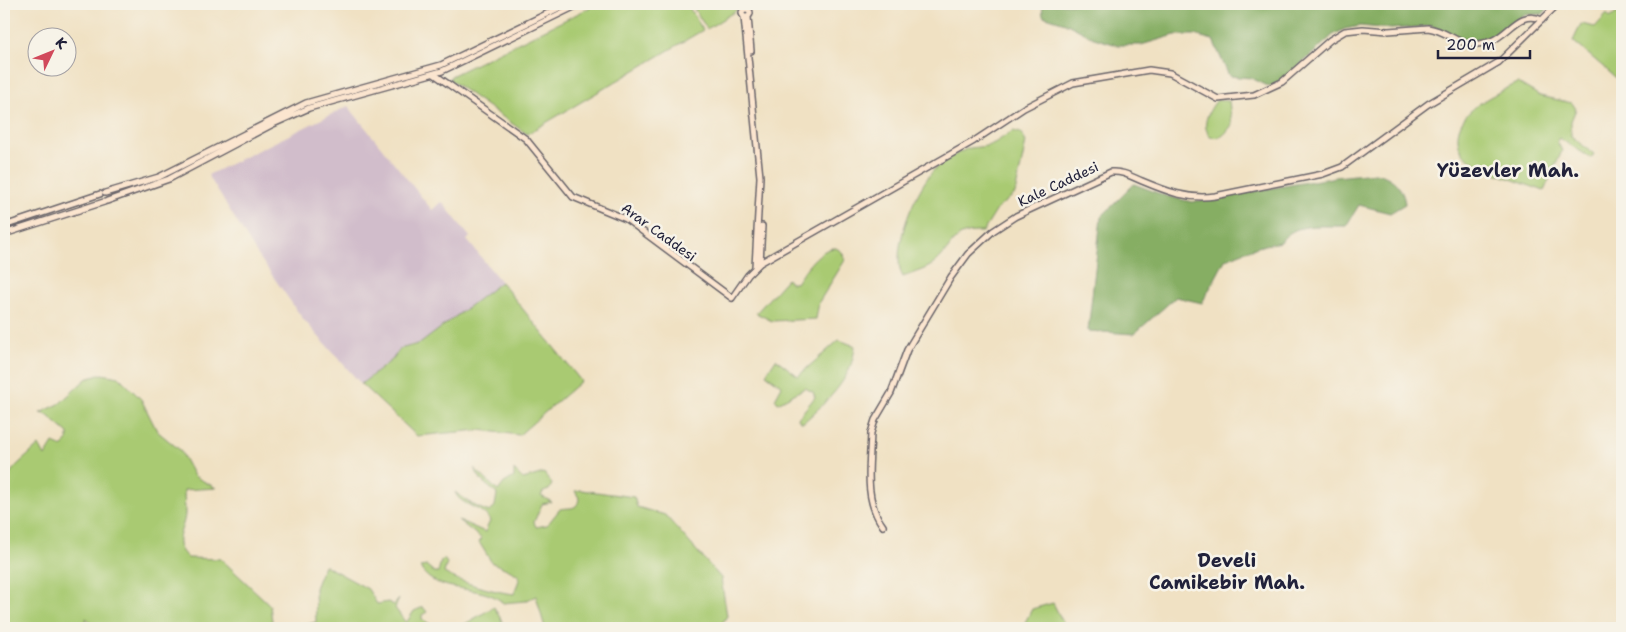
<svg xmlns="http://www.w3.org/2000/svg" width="1626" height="632" font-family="'Shantell Sans',sans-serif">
<rect width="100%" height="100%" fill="#f7f3e8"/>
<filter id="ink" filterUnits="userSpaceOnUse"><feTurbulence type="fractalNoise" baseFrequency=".02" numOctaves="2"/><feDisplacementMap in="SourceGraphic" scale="10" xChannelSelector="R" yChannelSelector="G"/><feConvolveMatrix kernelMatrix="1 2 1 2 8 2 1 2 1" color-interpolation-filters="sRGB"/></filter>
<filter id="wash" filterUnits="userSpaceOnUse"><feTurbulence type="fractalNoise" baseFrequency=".0096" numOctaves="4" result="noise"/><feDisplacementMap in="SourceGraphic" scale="20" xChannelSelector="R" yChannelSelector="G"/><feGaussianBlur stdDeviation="1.12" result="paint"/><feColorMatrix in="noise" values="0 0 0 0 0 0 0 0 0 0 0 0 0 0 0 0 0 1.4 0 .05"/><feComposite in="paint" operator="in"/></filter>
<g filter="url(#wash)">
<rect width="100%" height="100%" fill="#f0e1c3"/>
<path fill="#d1bdcb" d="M348,106L432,210L442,202L470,237L467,240L501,282L421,343L410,345L361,384L303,319L255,251L208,175Z"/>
<path fill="#a9ca72" stroke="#667656" d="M597,4H687L703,30L527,134L450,80L451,76Z
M691,4H736L737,10L707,29Z
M1622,9V83L1573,41L1581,24L1595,27L1607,14L1610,18Z
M1518,83L1540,96L1572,103L1576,109L1571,121V136L1594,154L1591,158L1559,138L1557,141L1562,151L1544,191C1523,183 1483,171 1467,157C1462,153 1459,147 1458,140C1455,110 1497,93 1518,83Z
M1217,100L1229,101L1232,125C1225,134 1220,142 1209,135C1201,124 1209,110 1217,100Z
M1013,131L1021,133L1026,142L1015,194L998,208L983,232C951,231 956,244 936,262C928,269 913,273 903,277C888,252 918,181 940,164C947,159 962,150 970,148C977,147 983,147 990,145C998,142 1005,135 1013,131Z
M836,248L842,252L845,260L819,302L816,319L772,321L756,313L787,279L790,283H796C804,271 820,247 836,248Z
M501,282L581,381L519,435L479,430L417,436L361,384L392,360L400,349L421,343Z
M839,340L855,346C852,380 828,400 804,422H800L798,418L815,397L813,392L805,388L778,403L775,399L782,386L766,374L776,359L798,376Z
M102,374L119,377L141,399L157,431L180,450L194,476L216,488L184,490C184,498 185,507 185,514C184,531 170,542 188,558L221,559L270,605L272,621L268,628H98L86,618L88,628H4V476L7,477L16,466L39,445L45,456L53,443L62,447L68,440V433L47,415L40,413L59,404L86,379Z
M474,468L498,491L504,483L514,477V470L523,479L544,473L552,484L549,490L543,492L541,496L552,502L542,504L534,522L536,527L547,525L560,509C569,507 578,511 579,498L575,491L581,490L634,497L637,507L665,515L721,578L727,616L719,628H545L536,596L525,601L503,603C484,583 434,596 420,567L427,566L434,572H438L441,561L444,559L447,563L444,573C461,583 495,592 514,594L519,580L518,575C516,573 494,563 492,563L479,542L482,539L458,520L485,532L490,521C485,507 459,506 455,492C466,501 477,508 490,512L495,506L497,494L482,481Z
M324,565L368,589L377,604L388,602L394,605L399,599L395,608L406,623L414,611L423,607L427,612L422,615V619L436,628H301V626L316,622L315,588Z
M1053,603L1066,628H1022L1032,609Z
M494,607L506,628H458Z"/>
<path fill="#86ae64" stroke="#546850" d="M1042,4H1551L1543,14L1523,15L1496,36L1475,42L1460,40L1432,26L1391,29L1360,26L1345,29L1333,35L1288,76L1270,87L1251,78L1229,76L1213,40L1194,35H1175L1141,45H1117L1094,38L1065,23L1043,16Z
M1375,173C1392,176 1403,187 1405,204L1390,213L1359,205L1346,226C1324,227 1294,221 1281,242C1261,245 1243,251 1225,260L1202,303L1176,297L1134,334L1088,331L1101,217L1134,184L1166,196L1192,202L1336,177Z"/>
</g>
<g filter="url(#ink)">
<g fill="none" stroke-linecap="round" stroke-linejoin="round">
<g stroke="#6a656b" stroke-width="8">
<path id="secondary" d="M742 13a4 4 0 1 1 8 0a4 4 0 1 1-8 0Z
M744,17L760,177L755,267
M748,17L751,51
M434,74L526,139L573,197L626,219L732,298L748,275L760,263L974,141L1024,108L1073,83L1149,70L1170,73L1218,99L1254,95L1282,82L1330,40L1345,31L1363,29L1388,31L1428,28C1454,32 1459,52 1491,41C1510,34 1519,9 1542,20
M105,193L159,177L306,103L441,65L567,4
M107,201L169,179L273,124L309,108L442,71L580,4
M4,226L100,194
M4,234L104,202
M760,263L762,226
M883,526C863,499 870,464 871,433L875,420L891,393L907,350L951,277L968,254L993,231L1016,216L1111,172C1123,171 1132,177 1142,181C1166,191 1188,200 1215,196L1323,174L1342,167L1428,104L1499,62L1558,4"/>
</g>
<use href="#secondary" stroke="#fbe5cf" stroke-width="5"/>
</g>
</g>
<g text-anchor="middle" stroke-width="5" stroke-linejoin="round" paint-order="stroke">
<g font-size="14" fill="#22223b" stroke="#f7f3e8">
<text transform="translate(1058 184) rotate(-25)" y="5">Kale Caddesi</text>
<text transform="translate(659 232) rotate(36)" y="5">Arar Caddesi</text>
</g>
<g font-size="19" font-weight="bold" fill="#22223b" stroke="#f7f3e8">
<text x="1508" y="177">Yüzevler Mah.</text>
<text x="1227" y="567">Develi<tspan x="1227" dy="22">Camikebir Mah.</tspan></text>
</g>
</g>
<rect width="1626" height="632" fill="none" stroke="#f7f3e8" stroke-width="20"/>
<g transform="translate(52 52) rotate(47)"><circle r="24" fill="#f7f3e8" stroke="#a29fa3"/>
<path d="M0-4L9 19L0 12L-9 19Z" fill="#d1495b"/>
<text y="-8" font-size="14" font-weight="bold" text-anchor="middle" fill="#22223b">K</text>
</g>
<path d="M1438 50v8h92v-8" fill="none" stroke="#22223b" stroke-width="2.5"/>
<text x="1446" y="50" font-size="15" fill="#22223b" stroke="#f7f3e8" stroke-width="4" paint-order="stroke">200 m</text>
</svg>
